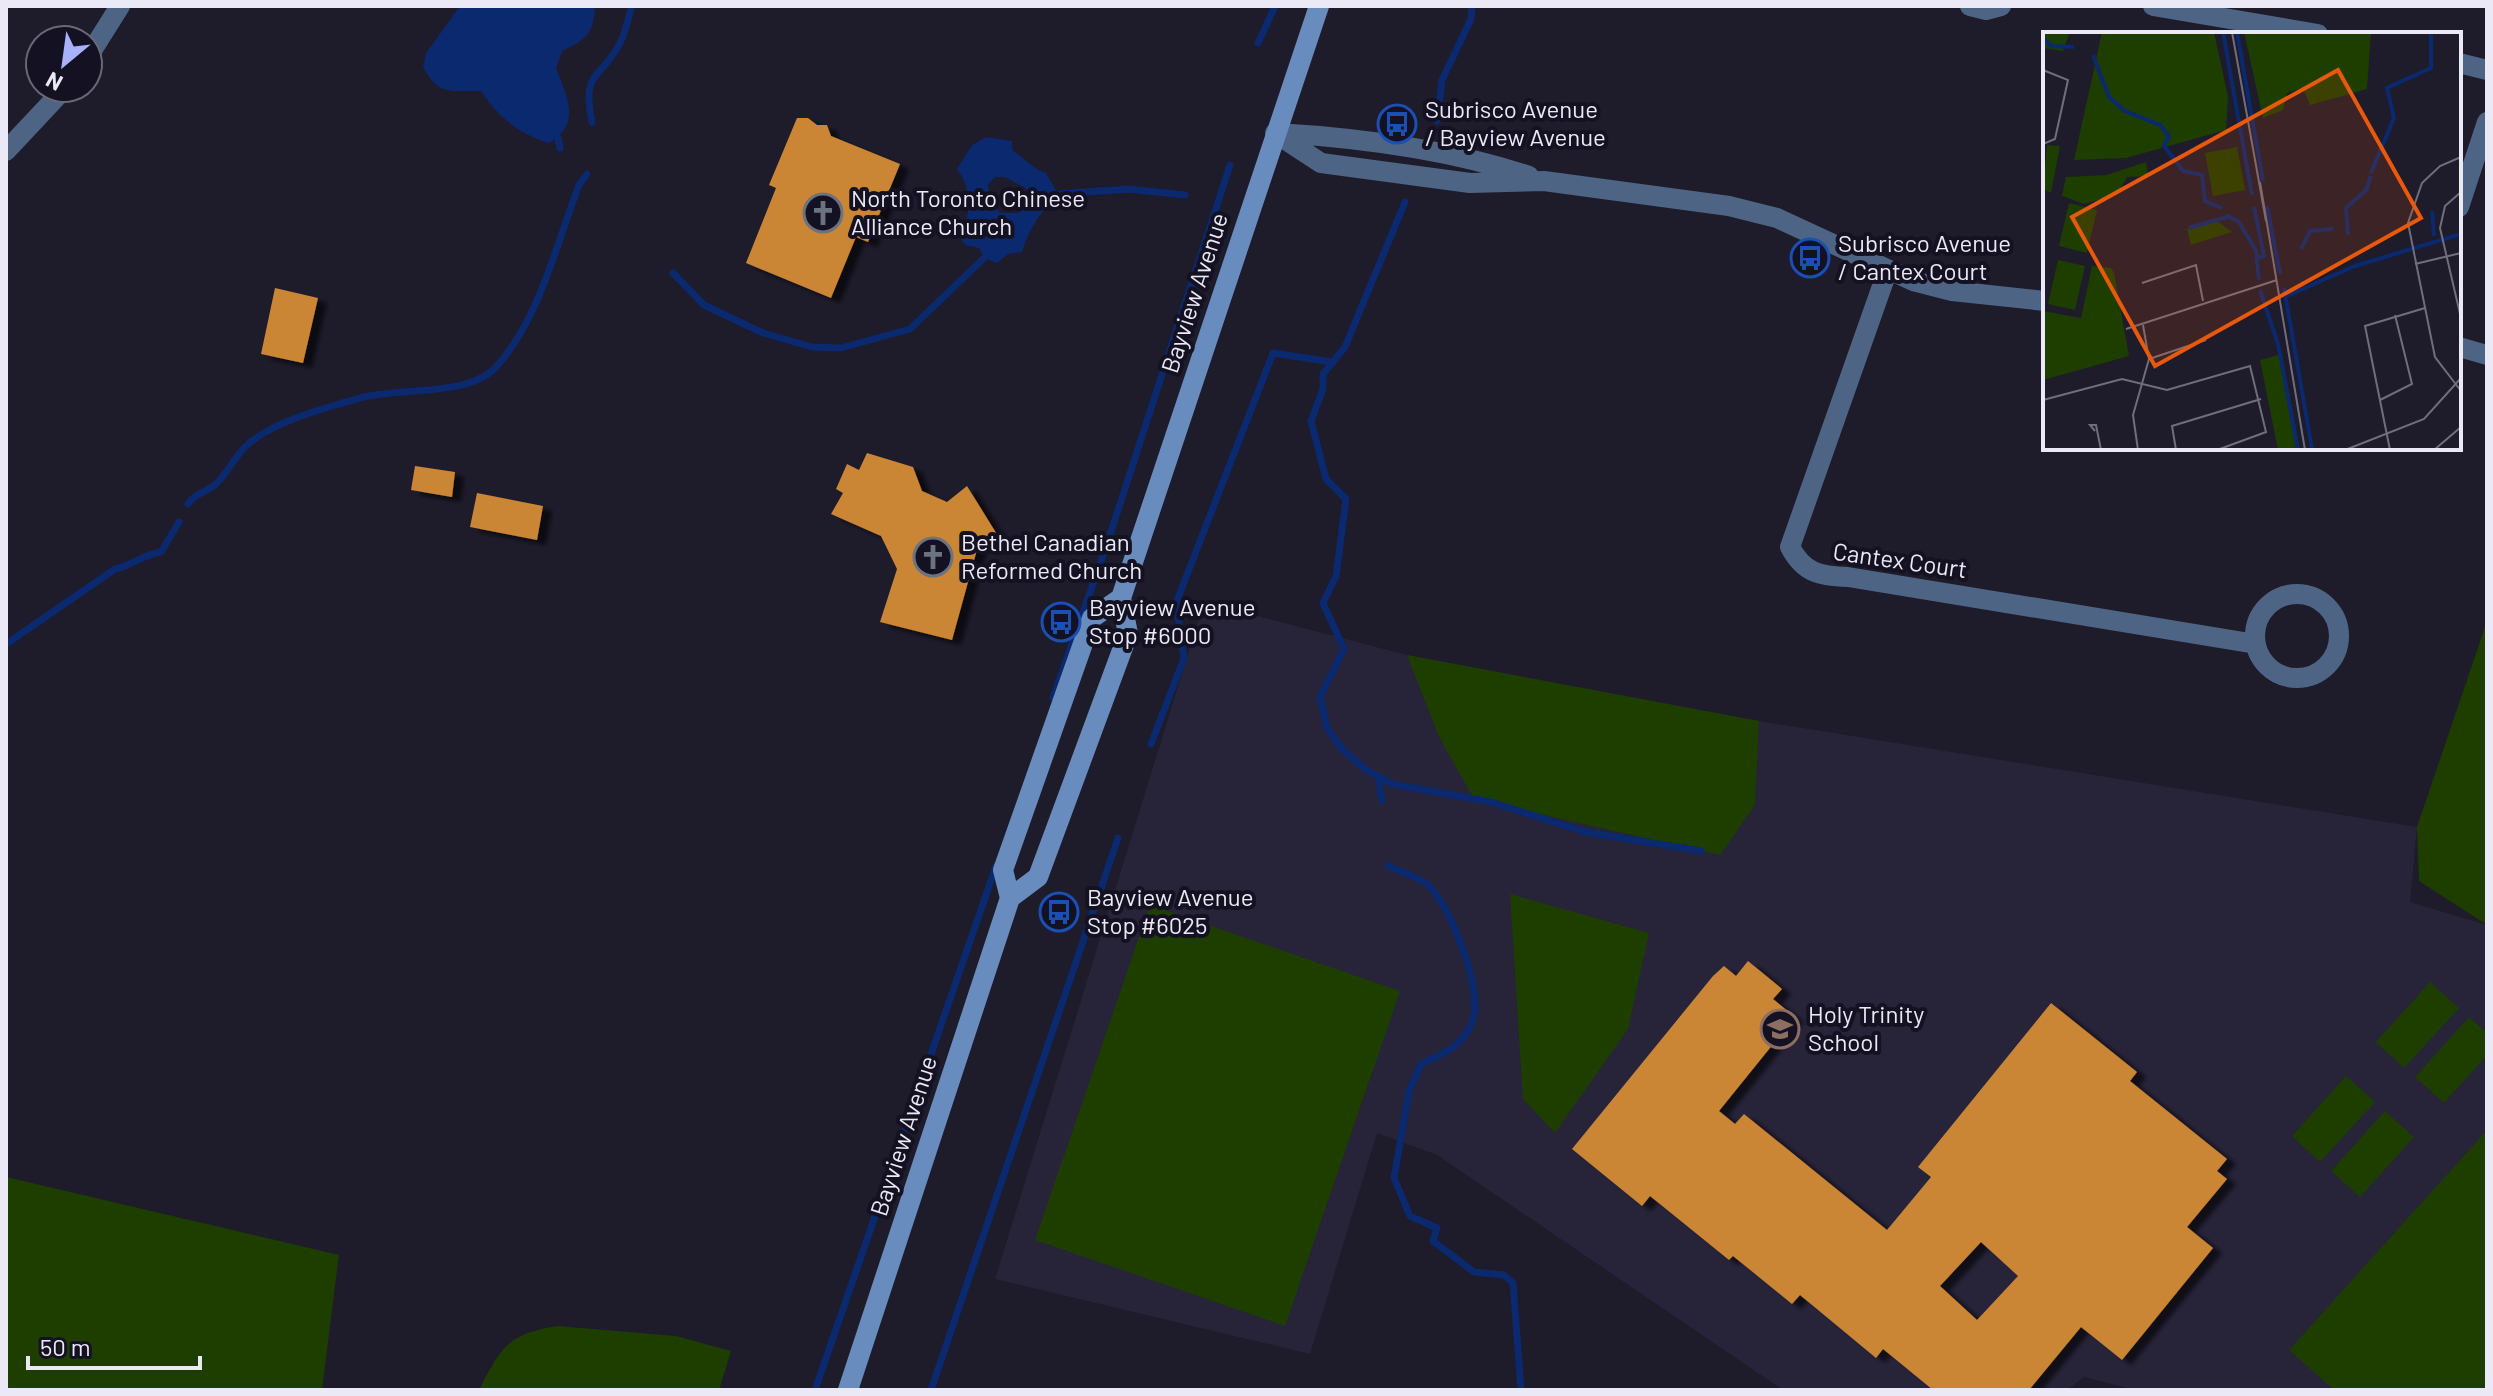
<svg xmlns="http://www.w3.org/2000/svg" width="2493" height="1396" font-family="Barlow,sans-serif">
<defs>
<filter id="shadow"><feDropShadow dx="9" dy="5" stdDeviation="2" flood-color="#0009"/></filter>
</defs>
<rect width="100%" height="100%" fill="#1e1b2b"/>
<path fill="#272339" d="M1204,602L1407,655L1759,721L2417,827L2410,902L2487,925V1390H2136L2084,1377L2067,1390H1783L1437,1155L1377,1133L1310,1354L995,1279Z"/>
<path fill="#1e3e00" d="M2487,621V925L2419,881L2417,827Z
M1407,655L1759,721L1755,805L1720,855L1474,799L1439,737Z
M1510,894L1649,933L1628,1029L1555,1133L1523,1099Z
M1150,905L1400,991L1285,1326L1035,1240Z
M2430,982L2459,1008L2404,1068L2376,1042Z
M2469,1017L2487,1033V1055L2444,1103L2415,1077Z
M2346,1076L2375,1102L2320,1162L2292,1136Z
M2385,1111L2414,1137L2360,1197L2331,1171Z
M2487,1130V1390H2334L2289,1350Z
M6,1177L339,1255L322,1390H6Z
M557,1326L676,1336L731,1351L719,1390H479C501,1347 508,1334 557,1326Z"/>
<path fill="#0a296f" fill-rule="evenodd" d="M460,6H595C594,33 586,40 562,51L556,68C567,96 582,124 549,143C519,134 498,117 481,91C450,90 439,97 423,67L426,53Z
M986,137L1012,141V150C1025,158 1032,168 1046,173L1058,194C1042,210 1028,230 1022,252L1008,254L997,263L984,258L979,248L965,245L960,237C971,212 973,191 957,169L972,145ZM995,177H1005L1027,189L1028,203L1019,213H1001L991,203L988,185Z"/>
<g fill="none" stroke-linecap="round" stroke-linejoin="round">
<path stroke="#0a296f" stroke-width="7" d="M1258,43L1275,6
M1437,121L1442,80L1471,19L1472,6
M592,122C581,69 602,79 620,43C626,32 628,18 632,6
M558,138L560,148
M1058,194L1128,189L1185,195
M1405,202L1345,347L1323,374V389L1311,421L1326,479L1346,499L1336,576L1323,603L1344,649L1320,697L1327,728L1342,749L1365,769L1392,784L1491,802L1585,832L1701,851
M673,273L704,305L763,333L812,347L841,348L910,329L984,258
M188,504C194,493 208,492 217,483C228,472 235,456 247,445C274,421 325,408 360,398C398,387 467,397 495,368C539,321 556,245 579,185L587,174
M6,644L115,569C133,565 142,555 161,552L179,522
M1053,698L1108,541L1230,165
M1151,744L1184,658L1176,603L1273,353L1332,362
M1378,776L1382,801
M1388,866C1401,872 1423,878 1432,889C1453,914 1487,996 1470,1027C1459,1048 1441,1055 1421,1064L1409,1091L1394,1178L1410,1216L1437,1228L1433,1241L1474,1272L1504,1275L1513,1283L1521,1390
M815,1390L996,866
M931,1390L1118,838"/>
</g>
<path fill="#ca8535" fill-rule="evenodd" filter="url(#shadow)" d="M797,118H808L817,125H827L831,136L900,164L868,242L856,237L831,298L746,263L776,188L769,185Z
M275,288L318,298L303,363L261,354Z
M867,453L913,467L922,491L947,502L967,486L998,536L978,546L952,640L880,622L897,569L881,536L831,514L843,493L836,489L847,464L859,470Z
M415,466L455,472L452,497L411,490Z
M477,493L543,506L537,540L470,527Z
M1748,961L1782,989L1773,999L1795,1017L1719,1111L1735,1124L1744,1114L1887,1230L1931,1177L1918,1167L2051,1003L2137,1072L2130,1081L2227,1159L2217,1171L2227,1179L2187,1227L2213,1248L2122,1360L2081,1327L2029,1390H1933L1883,1349L1876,1358L1800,1295L1792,1304L1733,1256L1729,1260L1650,1196L1642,1206L1572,1149L1713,976L1724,966L1736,976ZM1981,1242L2018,1276L1977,1320L1940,1286Z"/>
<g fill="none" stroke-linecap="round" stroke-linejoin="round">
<path stroke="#4e6484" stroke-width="20" d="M1970,6L1986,10L2001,6
M2153,6L2318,34
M88,57L120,6
M2459,63L2487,70
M1275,133L1321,163L1470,183L1544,181L1729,206L1777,218L1913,281L1952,291L2045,301
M1277,133C1362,138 1448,149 1529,176
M6,151L65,88
M2459,207L2487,122
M1887,272L1790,547C1804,573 1819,576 1848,577L2256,644
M2459,347L2487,355
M2255 636a42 42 0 1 1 84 0a42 42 0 1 1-84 0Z"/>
<path stroke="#698cbf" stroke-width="20" d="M1010,898L1038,877L1128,634L1121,598L1319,6
M848,1390L1010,898L1003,870L1092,618L1121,598"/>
</g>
<defs>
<g id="bus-ring" transform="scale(2)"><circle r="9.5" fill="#141222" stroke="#1a4fb4" stroke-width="1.5"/><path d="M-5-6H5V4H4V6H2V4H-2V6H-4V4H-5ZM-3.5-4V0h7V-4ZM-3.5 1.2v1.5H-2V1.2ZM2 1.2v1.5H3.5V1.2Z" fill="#1a4fb4"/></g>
<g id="church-ring" transform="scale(2)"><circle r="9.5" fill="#141222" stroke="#6b7280" stroke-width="1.5"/><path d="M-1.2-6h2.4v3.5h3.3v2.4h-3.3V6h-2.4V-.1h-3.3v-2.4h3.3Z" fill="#6b7280"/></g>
<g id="school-ring" transform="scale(2)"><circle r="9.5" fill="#141222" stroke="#8d6e63" stroke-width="1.5"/><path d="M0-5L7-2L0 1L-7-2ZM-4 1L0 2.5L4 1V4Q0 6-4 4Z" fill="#8d6e63"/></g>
</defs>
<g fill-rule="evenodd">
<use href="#bus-ring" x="1397" y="124"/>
<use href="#church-ring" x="823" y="213"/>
<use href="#bus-ring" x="1810" y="258"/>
<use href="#church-ring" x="933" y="557"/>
<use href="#bus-ring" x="1061" y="622"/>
<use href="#bus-ring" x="1059" y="912"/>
<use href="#school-ring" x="1780" y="1029"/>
</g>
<g text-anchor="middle" stroke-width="8" stroke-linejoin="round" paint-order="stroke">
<g font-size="24" fill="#ebe9f5" stroke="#141222" text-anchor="start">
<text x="1425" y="118">Subrisco Avenue<tspan x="1425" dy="28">/ Bayview Avenue</tspan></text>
<text x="851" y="207">North Toronto Chinese<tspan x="851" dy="28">Alliance Church</tspan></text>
<text x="1838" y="252">Subrisco Avenue<tspan x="1838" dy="28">/ Cantex Court</tspan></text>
<text x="961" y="551">Bethel Canadian<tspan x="961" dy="28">Reformed Church</tspan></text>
<text x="1089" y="616">Bayview Avenue<tspan x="1089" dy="28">Stop #6000</tspan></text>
<text x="1087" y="906">Bayview Avenue<tspan x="1087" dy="28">Stop #6025</tspan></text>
<text x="1808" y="1023">Holy Trinity<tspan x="1808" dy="28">School</tspan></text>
</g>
<g font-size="24" fill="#ebe9f5" stroke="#141222">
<text transform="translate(1195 293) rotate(-72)" y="8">Bayview Avenue</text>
<text transform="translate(1900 561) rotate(8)" y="8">Cantex Court</text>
<text transform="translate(904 1136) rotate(-72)" y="8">Bayview Avenue</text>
</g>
</g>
<g transform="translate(2043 32)">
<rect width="418" height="418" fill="#1e1b2b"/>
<path d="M0,0H27L20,19L0,16ZM59,0H171L185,65L183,98L83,126L31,128ZM201,0H328L324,57L267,73L260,56L244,61L240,78L220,86ZM4,113L17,114L8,161L0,157ZM194,115L202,158L170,164L162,121ZM103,130L105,144L84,145L74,163L41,172L19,164L23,145L64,143ZM26,171L54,178L44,221L16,214ZM173,188L189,200L148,213L144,197ZM15,228L42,234L32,278L5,272ZM49,234L68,236L71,241L86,324L0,348V279L38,286ZM239,322V323L257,418H235L217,328Z" fill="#1e3e00"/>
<path fill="none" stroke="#0a296f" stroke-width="4" d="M180,0L209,163M194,0L220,149M0,6L8,14L31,15M50,23L66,65L82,79L117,93L126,104L121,114L140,139L159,143L162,169L179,176M328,141L351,86L344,56L388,36V0M224,174L237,242M211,175L221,224L215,226M389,179L391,204M183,183L196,190L213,219L216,248M146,196L184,185M305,203L303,176L323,158L328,144M258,217L267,199L290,197M241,256L269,417M217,258L235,312L255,418M244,264L312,234L418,202"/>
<path fill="none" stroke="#706d7c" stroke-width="2" d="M189,0L223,189M0,38L25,48L12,107L0,112M418,125L397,134L379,151L365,191L392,325L418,359M217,150L262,418M418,160L402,174L397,196L418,286M372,232L418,221M99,251L153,233L160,269M83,297L234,248M106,327L163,308M0,368L79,347L124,358L207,334L223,400L174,418M337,368L369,352L352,283M52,399L47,393H53L58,418M95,418L90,383L106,327L100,293M133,418L129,394L218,367M302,418L381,387L418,346M347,418L322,294L382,276M391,418L418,395"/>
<path fill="#e8590c" fill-opacity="0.15" stroke="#e8590c" stroke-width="4" d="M295,38L378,186L112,334L29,185Z"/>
<rect width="418" height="418" fill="none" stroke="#ebe9f5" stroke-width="4"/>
</g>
<rect width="2493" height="1396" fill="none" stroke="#ebe9f5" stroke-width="16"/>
<g transform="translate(64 64) rotate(209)"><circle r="38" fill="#141222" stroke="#6a6876" stroke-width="2"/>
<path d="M0-6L14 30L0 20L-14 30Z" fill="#a7b1fc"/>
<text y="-12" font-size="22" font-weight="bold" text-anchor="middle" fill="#ebe9f5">N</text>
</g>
<path d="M28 1356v12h172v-12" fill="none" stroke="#ebe9f5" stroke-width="4"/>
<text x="40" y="1356" font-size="24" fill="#ebe9f5" stroke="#141222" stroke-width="6" paint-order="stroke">50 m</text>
</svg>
